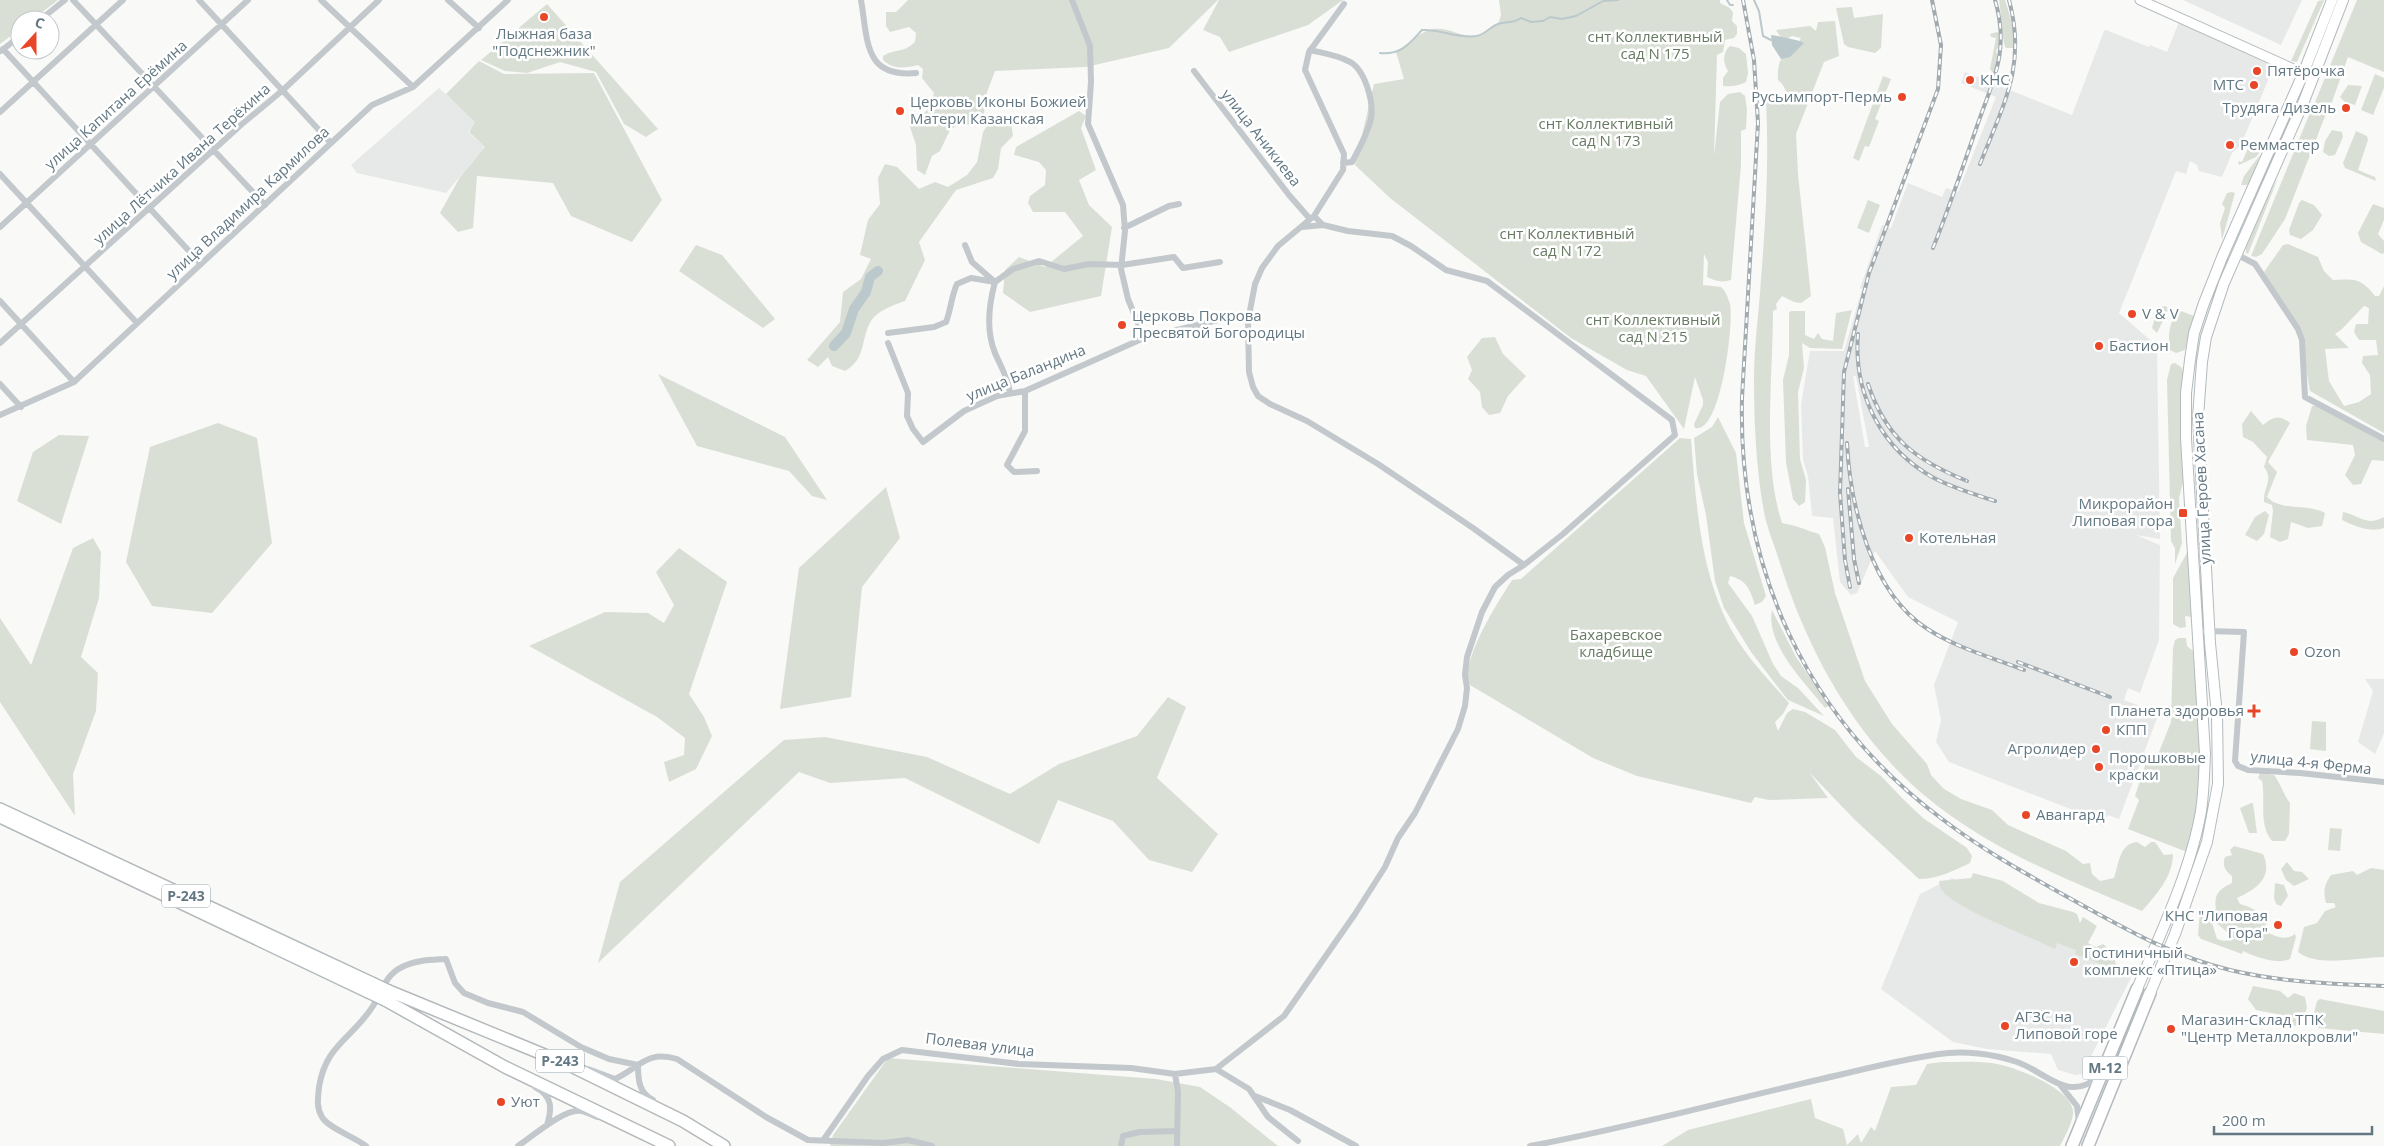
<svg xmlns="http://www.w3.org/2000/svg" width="2384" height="1146" font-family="'Open Sans',sans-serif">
<rect width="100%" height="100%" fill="#f9f9f7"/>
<path fill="#e7e9e8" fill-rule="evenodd" d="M2183,0H2302L2281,45Z
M2179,22L2274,66L2241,145L2232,153L2222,177L2199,171L2197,165L2190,161L2186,174L2176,171L2119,313L2157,346L2160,539L2136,535L2160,545L2159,640L2140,693L2128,688L2124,700L2159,713L2119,819L2108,815L2103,826L2086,818V815L1949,762L1936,742L1941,720L1934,685L1958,622L1908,597L1875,551L1857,593L1851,595L1840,582L1833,518L1812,516L1808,476L1803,460L1801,404L1810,351H1844L1862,289L1860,288L1882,225L1891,228L1908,183L1942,197L1946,188L1958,192L1996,97L1961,83L1965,72L2072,115L2104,31L2106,30L2149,47L2150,45L2167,52ZM1853,376H1856L1869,447H1865Z
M439,88L476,121L468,132L485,147L446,193L357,173L351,165Z
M2365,679H2384V733L2375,754L2358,742L2373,691Z
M1952,878L1967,888L2134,972L2082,1074L2076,1075L2058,1070L2051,1054L1987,1049L1953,1042L1881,989L1920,894Z"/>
<path fill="#dadfd6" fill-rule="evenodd" d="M0,0H58L32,20H20V29L0,44Z
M908,0H1218L1169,48L1086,67L995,71L986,95L984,114L972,125L959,124L950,130L940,151L932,156L925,175L917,170L916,145L909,124L929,109L934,93L922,78L923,69L918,65C905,68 893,70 883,60V56C896,48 902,54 915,42L916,33L909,27L890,32L886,26V12H896Z
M1219,0H1343L1308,25L1229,52L1220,37L1203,30Z
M1499,0H1720V3L1730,8L1733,13L1732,21L1737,26V34L1734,38L1725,40L1723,52L1717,55L1714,156L1720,102L1728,94L1740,92L1745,96L1747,109L1746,129L1741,131V165L1731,280C1723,283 1715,281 1707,277L1708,262L1704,254L1703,285L1721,287C1726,291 1728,298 1730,304C1734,323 1721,434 1695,428L1694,424L1703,405V400L1695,377L1684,429L1646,376L1627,370L1571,338L1390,198L1355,165L1374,84L1404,79L1396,52C1407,45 1420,31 1433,29C1459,26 1471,51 1496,24H1498L1501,15Z
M1999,0H2005C2010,15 2015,32 2014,48H2006C2002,43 2001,10 1999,0Z
M2324,0L2297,62L2291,61L2318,1Z
M2357,0H2384V72L2348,57L2328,113L2313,107Z
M547,4L658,129L646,137L624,124L596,72L560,62L527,73L505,71L481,60Z
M1852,7L1854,18L1883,14L1881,48L1875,53L1848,47L1844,44L1836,8Z
M1835,21L1839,56L1824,62L1796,134L1798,174L1811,296L1801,303L1794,302L1782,296L1776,304L1777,309L1773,311C1773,376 1762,462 1782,523C1795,525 1806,530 1819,534L1825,547L1835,593L1865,681L1892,724L1927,764L1931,775L1944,789L1961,799L1992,810L2008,825L2066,851L2083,864L2090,863L2092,874L2100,881L2114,878C2119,864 2119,844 2137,842L2145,847L2151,842H2155L2164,855L2173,854C2173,877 2156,895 2142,911C2075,883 2006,856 1947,813C1862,752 1809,657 1779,560C1774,544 1767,528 1764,512C1756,468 1754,423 1754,378C1754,345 1759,312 1761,279C1766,219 1769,160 1766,100L1770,97L1786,103C1787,92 1786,87 1778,80C1776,50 1791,57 1801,38L1792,36L1783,41L1776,30L1810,26L1816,31L1818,22Z
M1997,32L1999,34V46L1996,51C1999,57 1998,68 1993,73L1990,69L1996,38L1991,37L1990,34Z
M1730,46L1739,48L1746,54L1748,73L1746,82C1738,86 1732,87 1723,86V78L1728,71C1723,63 1722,53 1730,46Z
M479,61L504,74L594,73L662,200L632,242L571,216L553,183L477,176L473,228L458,232L440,213L460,177L485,147L469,132L475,122L446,94Z
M2375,74L2384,78V88L2373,115L2361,110Z
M1883,76L1891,79L1875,119L1879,121L1869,147L1865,146L1859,161L1853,158Z
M2348,85L2362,86L2355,105L2345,102L2340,97Z
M2312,108L2326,114L2285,219L2262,254L2256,257L2251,256Z
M1079,111L1086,116L1081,128L1096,170L1079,180L1089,205L1112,227L1101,296L1030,312L1003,293L1005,270L1019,257L1045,267L1083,236L1065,212H1033L1028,203L1030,196L1045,185L1046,170L1039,162L1014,155L1016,147Z
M994,115H1010L1013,136L1001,148L998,169L993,178L956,190L919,242L925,260L905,301C894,305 878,310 871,321C860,340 867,358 845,371L832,366L828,357L818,367L807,360L840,322L843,292L861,279L871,259L860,255L868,220L880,204L878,178L885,164L897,167L919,189L935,182L948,187L967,175L977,162L983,132Z
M2332,130L2342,132L2343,137L2335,155L2329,156L2323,152L2325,141Z
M2356,131L2367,136L2368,140L2358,170L2375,177L2376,181L2345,168L2343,163Z
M2249,146L2260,152L2256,157L2239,165L2238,161L2242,162Z
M2260,155L2250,182L2247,185H2241L2244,176Z
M2278,178L2248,254L2246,253V247L2267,198Z
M2232,192L2235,193L2222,240L2220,223L2225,208L2222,204L2227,193Z
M1868,200L1880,205L1869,233L1857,228Z
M2302,200L2314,205L2322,215L2313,230L2301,239L2290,235L2289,230L2299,203Z
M2373,204L2384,208V220L2378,234L2384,241V253L2382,254L2361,242L2358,233Z
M2288,244L2318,257L2324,271L2333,280C2355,279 2361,278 2375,296H2379L2384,286V433L2310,391L2299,329L2264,272L2283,245ZM2364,306L2369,308L2368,324H2356L2354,332L2359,340H2376L2378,355L2363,356L2362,363L2370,375L2371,394L2359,402L2344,406L2329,381L2325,349L2349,348L2335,334L2341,330Z
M696,245L722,255L775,319L763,328L679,271Z
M2165,306L2169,308L2157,333L2152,328L2158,308Z
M1852,310L1842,349L1810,348L1802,343L1804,368L1798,392L1800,459L1806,480L1805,502L1799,506L1793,499L1786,462L1783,380L1789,355V313L1791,311H1805V335L1814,339L1818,333L1822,339L1833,341L1836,313Z
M2181,311L2194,316L2185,350L2176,353L2170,350C2168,337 2168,319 2181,311Z
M1495,337L1503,354L1526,376L1508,396L1500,413L1489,415L1482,407L1480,392L1468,379L1472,370L1467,357L1482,338Z
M2175,363L2181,367L2183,371L2184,478L2179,498L2182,543L2175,564V548L2171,541L2167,380L2171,364Z
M658,374L785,437L827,500L812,496L789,471L697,446Z
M2312,406H2318L2384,441V461L2372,460L2361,484L2353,485L2345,475L2355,455L2353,445L2307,440L2306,426Z
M2251,411L2263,425C2273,417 2279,414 2290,423L2268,462L2277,472L2267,497C2282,512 2307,503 2325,513L2322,526L2308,528L2291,522L2288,539L2280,542L2270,537L2273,511L2272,505L2264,502C2263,488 2274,479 2264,467L2267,457L2253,442L2243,437L2242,424Z
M1718,417L1736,453L1744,523L1766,596L1762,602L1755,605C1750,590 1747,580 1730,576L1728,583L1752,616L1773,664L1781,676L1798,688L1824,716L1788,700L1784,695L1751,652L1724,608L1715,581L1706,515L1697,474L1694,438L1712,427Z
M218,423L257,438L272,543L212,613L152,606L126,562L150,447Z
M59,435L89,436L61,524L17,501L33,452Z
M1680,438L1691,439C1696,503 1700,573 1732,631C1747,658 1769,680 1789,703L1783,714L1775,722L1778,731L1787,713L1793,709L1805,712L1835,730L1856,757L1881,776L1903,799L1923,818L1967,848L1972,856L1970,863C1953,871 1938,879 1919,879L1855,820L1809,772L1828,798L1769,800L1755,797L1751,803L1637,776L1593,758L1470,685C1458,663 1500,599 1512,580L1521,579Z
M886,487L900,538L862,587L851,697L780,709L799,568Z
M2265,511L2269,515L2264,534L2257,541L2245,535L2255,517Z
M2343,512C2360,515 2365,527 2384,517V528C2370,533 2354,526 2342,520Z
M93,538L101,552L99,598L81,657L98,673L96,711L73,774L75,816L0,702V618L31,665L73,548Z
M679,548L727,582L689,694L704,717L712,736L696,769L669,782L664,762L684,755L685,738L657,717L529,646L605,612L648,613L664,623L674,605L656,572Z
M2188,551L2192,617L2185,616L2186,627L2180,628L2173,624V578Z
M1772,610L1796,657L1829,706L1825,708C1806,684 1765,644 1772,610Z
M2179,638H2186L2187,646L2193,651L2200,730V766L2197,804L2187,852L2128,829L2139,800L2135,796L2147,759L2157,757L2171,722L2173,648L2175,640Z
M1168,697L1186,707L1157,778L1218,834L1192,872L1149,860L1113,821L1058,800L1039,844L905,778L830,783L799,772L598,963L620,882L784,740L825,737L927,757L1010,794L1059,764L1137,736Z
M2312,721L2326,722V750L2325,751L2310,749Z
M2260,773L2274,775C2281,784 2283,794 2290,803L2289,834L2285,841H2272C2258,825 2266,799 2262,781L2258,778Z
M2251,803H2253L2257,833H2249L2240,808Z
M2330,828L2342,829L2340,851L2328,850Z
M2234,846L2263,854C2274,878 2255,890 2237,898L2240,904C2248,906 2261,911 2265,920C2266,923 2266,928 2267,932C2276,937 2286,941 2295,934L2296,937L2290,959C2277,965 2256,957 2243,951L2242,954L2201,939L2198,935L2200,911L2203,908L2209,913L2217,939L2224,941L2235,939L2213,920L2212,912L2216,908C2213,894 2221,888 2232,883V876C2225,870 2222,866 2225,857L2232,855L2230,850Z
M2287,862L2294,871L2302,872L2309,879L2294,886L2286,880L2281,869Z
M2371,868L2384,870V957C2360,957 2318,968 2298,952L2304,927L2317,923L2325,911L2336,907L2334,903H2326C2323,891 2324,885 2331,875L2353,871L2357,875Z
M1973,873L2003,881L2039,903L2073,912L2077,914L2080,923L2083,917L2097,926L2088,943L2096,947L2103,944L2113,953L2116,951L2115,966L2111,968L2075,954L2076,950L2057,943L2055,949L2046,945C2017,931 1970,914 1946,895C1942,891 1939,887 1939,881L1971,878Z
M2275,883L2284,885L2288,896L2281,906L2276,904L2274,898Z
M2253,986L2280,991L2288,998L2294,993L2305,997L2307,1008L2300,1025L2294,1026L2287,1016L2256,1010L2248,999Z
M2320,999L2384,1011V1034L2318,1028L2313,1017L2317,1001Z
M888,1058L1156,1079L1200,1087L1231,1108L1278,1146H830L833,1135Z
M1942,1062C1959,1062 1976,1061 1992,1063C2013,1066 2069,1087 2073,1110C2074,1121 2065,1136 2060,1146H1662L1688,1130L1811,1099L1815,1118L1843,1129L1847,1145L1858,1134L1861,1143L1871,1127L1875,1131L1891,1087L1916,1085L1927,1064Z"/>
<path fill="#bbc8cc" d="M1771,35C1778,36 1800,40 1804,43L1790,57L1781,59L1772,45Z"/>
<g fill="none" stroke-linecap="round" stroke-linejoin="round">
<path stroke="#bbc8cc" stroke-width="2" d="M1727,0L1730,5H1733
M1754,0L1759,11L1763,36L1771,40
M1380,53C1401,55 1408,45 1422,30C1441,29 1458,39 1477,36C1486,34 1490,27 1498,24C1507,21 1513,24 1521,18L1531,22L1543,21L1550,17L1562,19L1576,16L1603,1L1618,0"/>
<path stroke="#bbc8cc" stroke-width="10" d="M834,346L846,333L854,309L866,292L870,277L878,271"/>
<g stroke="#b4bcc0" stroke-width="11">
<path id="secondary" d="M2140,0L2309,76"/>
</g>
<g stroke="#b3babe" stroke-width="12">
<path id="primary" d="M2137,989C2160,935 2191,870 2201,811C2204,792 2204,773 2205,754L2186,438V393L2190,360L2194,333L2204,303L2223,255L2303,74L2332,0
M2150,993L2175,934L2207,842L2218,784L2217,715L2210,643L2198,417L2202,362L2206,337L2224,283L2304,101L2343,0"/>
</g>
<g stroke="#b3b9bc" stroke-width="14">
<path id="highway" d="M0,809L372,983
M0,817L368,992
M389,991L569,1065L683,1121L724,1146
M385,1000L505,1067L669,1146
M2072,1146L2137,989
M2088,1146L2150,993"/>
</g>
<path stroke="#c2c8cb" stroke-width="6" d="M73,0L265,205
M199,0L331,143
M321,0L413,87
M448,0L479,28
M861,0C868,39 863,78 916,73
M1072,0L1090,46L1091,82L1088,124L1123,205L1125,231L1121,269L1128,299L1144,338
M1344,4L1309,52L1305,70L1344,154L1343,170L1314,216L1278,246L1262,268L1255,284L1248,321L1249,372L1253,387L1258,396L1270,404L1307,421L1378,464L1473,528L1524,565
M40,20L65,0
M3,49L201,264
M1310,50C1322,53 1337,55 1348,61C1365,68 1374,102 1371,119C1367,135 1359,149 1352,162L1343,163
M1,51L20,36
M1194,71L1289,195L1310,219
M0,112L123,0
M0,174L137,323
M0,227L248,0
M1302,227L1323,225
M1124,228L1169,206L1179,204
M965,245L972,262L995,282C989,304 986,331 995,353C1001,367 1008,377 1010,393
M2236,254L2255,264L2298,329L2302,340L2305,397L2384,439
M0,301L74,382
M888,333L934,327L946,322C951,310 951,297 957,284L971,278L995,282L1013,269L1039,261L1064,269L1089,264L1122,265L1174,257L1183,268L1220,262
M0,343L242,124L283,90L379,0
M888,343L908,393L907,416L913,429L923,442L964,411L997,396L1025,391L1144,338L1218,320L1236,318L1248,321
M0,384L21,407
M1025,391V431L1007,465L1014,472L1037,471
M0,415L74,382L372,105L413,87L508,0
M2206,631L2244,632L2235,761L2238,766L2248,770L2300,773L2384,782
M638,1065C638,1080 639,1093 653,1100
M588,1069L615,1079C640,1067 647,1050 677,1059L766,1117L808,1140L883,1143L908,1140L932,1146
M1216,1069L1249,1089L1268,1117L1298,1141
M1175,1074L1178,1092L1177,1146
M2061,1086L2077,1106L2079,1122
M535,1087C553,1096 552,1109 547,1125
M1255,1096L1290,1110L1356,1146
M824,1139L868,1076L883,1059L902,1050L1019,1064L1131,1068L1175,1074L1216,1069L1284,1016L1355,914L1385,867L1398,838L1415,813L1458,729L1465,706L1467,688L1465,675L1467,657L1482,612L1495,587L1508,575L1524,565L1563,534L1675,435L1672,420L1487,281L1446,270L1411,246L1392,236L1348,231L1323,225L1314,216
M366,1146C355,1137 328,1128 322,1117C316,1107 318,1098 319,1087C326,1044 352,1039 373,1006C382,992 385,975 402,967C415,960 431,960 446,959L455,983L464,993L488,1003L523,1012L581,1047L609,1059L638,1065
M518,1146C532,1137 565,1107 582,1111C587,1112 592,1115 597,1117
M1121,1146L1123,1136L1140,1132L1177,1131
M1530,1146C1634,1127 1736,1098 1839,1075C1872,1067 1905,1059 1939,1054C1963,1050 1994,1054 2017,1062C2046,1072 2068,1103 2098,1077"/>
<use href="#secondary" stroke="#fff" stroke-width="9"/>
<use href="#primary" stroke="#fff" stroke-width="10"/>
<use href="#highway" stroke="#fff" stroke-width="11"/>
<g stroke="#a1aaaf" stroke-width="4">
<path id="rail" d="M1743,0L1754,60L1758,123L1742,398C1738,568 1805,717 1942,819C1980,848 2021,871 2062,894C2117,924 2168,955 2230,970C2280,982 2332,984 2384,986
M1980,164C2003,105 2027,66 2009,0
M1933,248C1949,208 1963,167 1977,126C1993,80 2010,51 1995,0
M1858,334C1853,393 1881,449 1934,478C1953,488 1974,494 1995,501
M1868,384C1886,438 1915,460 1967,481
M1847,443C1850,505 1871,592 1926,628C1956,648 1991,657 2024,670
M1848,489L1854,559L1859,583
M1850,587L1845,560L1840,493L1844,372L1869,273L1938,89L1941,45L1932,0
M2018,662L2110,697"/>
</g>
<use href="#rail" stroke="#fff" stroke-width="2" stroke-dasharray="5.5" stroke-linecap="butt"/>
<g stroke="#b3b9bc" stroke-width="14" stroke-linecap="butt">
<path id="highway-bridge" d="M372,983L389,991
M368,992L385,1000"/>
</g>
<use href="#highway-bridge" stroke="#fff" stroke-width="11"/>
</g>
<g fill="#e94628" stroke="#fff" stroke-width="2">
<circle cx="544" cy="17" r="5"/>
<circle cx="2257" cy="71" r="5"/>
<circle cx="1970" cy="80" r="5"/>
<circle cx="2254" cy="85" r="5"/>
<circle cx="1902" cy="97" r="5"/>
<circle cx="2346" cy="108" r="5"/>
<circle cx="900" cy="111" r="5"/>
<circle cx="2230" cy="145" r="5"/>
<circle cx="2132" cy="314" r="5"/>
<circle cx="1122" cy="325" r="5"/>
<circle cx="2099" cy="346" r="5"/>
<rect x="2178" y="508" width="10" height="10" rx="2.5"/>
<circle cx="1909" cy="538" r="5"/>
<circle cx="2294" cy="652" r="5"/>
<path d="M2251.5 703.5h5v5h5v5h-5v5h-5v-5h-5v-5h5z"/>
<circle cx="2106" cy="730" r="5"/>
<circle cx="2096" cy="749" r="5"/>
<circle cx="2099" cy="767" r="5"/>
<circle cx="2026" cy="815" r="5"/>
<circle cx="2278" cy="925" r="5"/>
<circle cx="2074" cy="962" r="5"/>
<circle cx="2005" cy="1026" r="5"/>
<circle cx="2171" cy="1029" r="5"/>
<circle cx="501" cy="1102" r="5"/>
</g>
<g text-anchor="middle" stroke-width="5" stroke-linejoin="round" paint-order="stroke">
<g fill="#fff" stroke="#92a0a8" stroke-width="1">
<rect x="162" y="884.5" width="48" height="23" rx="4"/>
<rect x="536" y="1049.5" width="48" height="23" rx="4"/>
<rect x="2082.5" y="1056.5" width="45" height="23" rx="4"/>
</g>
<g font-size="14" font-weight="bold" fill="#637883">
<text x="186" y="901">Р-243</text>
<text x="560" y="1066">Р-243</text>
<text x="2105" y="1073">М-12</text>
</g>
<g font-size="15" fill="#637883" stroke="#fff" text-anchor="start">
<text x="544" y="39" text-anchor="middle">Лыжная база<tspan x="544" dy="17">"Подснежник"</tspan></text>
<text x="2267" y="76">Пятёрочка</text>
<text x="1980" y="85">КНС</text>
<text x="2244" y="90" text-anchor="end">МТС</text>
<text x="1892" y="102" text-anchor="end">Русьимпорт-Пермь</text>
<text x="910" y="107">Церковь Иконы Божией<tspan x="910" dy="17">Матери Казанская</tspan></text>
<text x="2336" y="113" text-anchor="end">Трудяга Дизель</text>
<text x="2240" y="150">Реммастер</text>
<text x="2142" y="319">V &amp; V</text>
<text x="1132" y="321">Церковь Покрова<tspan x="1132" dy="17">Пресвятой Богородицы</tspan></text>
<text x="2109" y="351">Бастион</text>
<text x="2173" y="509" text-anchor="end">Микрорайон<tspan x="2173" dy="17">Липовая гора</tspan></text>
<text x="1919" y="543">Котельная</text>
<text x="2304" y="657">Ozon</text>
<text x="2244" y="716" text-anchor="end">Планета здоровья</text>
<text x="2116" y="735">КПП</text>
<text x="2086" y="754" text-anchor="end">Агролидер</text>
<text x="2109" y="763">Порошковые<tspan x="2109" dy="17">краски</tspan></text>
<text x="2036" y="820">Авангард</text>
<text x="2268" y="921" text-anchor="end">КНС "Липовая<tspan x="2268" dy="17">Гора"</tspan></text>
<text x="2084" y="958">Гостиничный<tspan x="2084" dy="17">комплекс «Птица»</tspan></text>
<text x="2015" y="1022">АГЗС на<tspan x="2015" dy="17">Липовой горе</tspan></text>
<text x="2181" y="1025">Магазин-Склад ТПК<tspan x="2181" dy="17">"Центр Металлокровли"</tspan></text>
<text x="511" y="1107">Уют</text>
</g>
<g font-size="15" fill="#697a63" stroke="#fff">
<text x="1655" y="42">снт Коллективный<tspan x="1655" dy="17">сад N 175</tspan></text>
<text x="1606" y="129">снт Коллективный<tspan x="1606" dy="17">сад N 173</tspan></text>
<text x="1567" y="239">снт Коллективный<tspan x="1567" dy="17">сад N 172</tspan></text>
<text x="1653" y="325">снт Коллективный<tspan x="1653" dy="17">сад N 215</tspan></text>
<text x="1616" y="640">Бахаревское<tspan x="1616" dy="17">кладбище</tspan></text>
</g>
<g font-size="15" fill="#637883" stroke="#fff">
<text transform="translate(116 105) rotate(-42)" y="5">улица Капитана Ерёмина</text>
<text transform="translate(1261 138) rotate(52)" y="5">улица Аникиева</text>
<text transform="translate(182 164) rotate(-42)" y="5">улица Лётчика Ивана Терёхина</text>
<text transform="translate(248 203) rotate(-43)" y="5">улица Владимира Кармилова</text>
<text transform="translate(1026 373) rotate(-22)" y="5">улица Баландина</text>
<text transform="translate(2202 488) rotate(-93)" y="5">улица Героев Хасана</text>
<text transform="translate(2311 763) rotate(6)" y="5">улица 4-я Ферма</text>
<text transform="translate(980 1045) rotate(7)" y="5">Полевая улица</text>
</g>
</g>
<g transform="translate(35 35) rotate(21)"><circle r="24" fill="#ffffff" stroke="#c1c9cd"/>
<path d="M0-4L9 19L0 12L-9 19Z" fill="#e94628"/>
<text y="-8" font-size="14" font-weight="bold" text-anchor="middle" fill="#637883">С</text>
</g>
<path d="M2214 1126v8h158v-8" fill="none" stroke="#637883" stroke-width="2.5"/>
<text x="2222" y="1126" font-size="15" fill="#637883" stroke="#ffffff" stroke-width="4" paint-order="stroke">200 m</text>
</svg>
